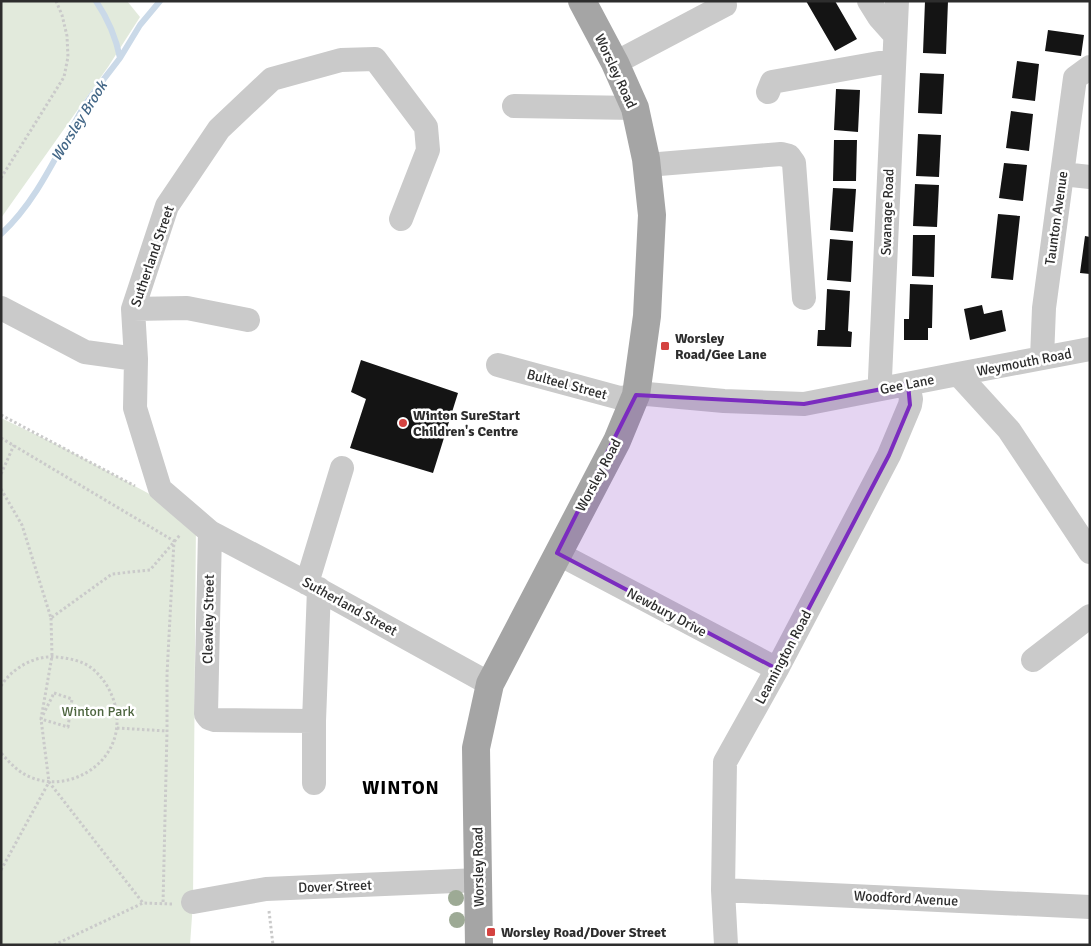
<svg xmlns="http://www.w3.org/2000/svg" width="1091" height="946" font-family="Signika,sans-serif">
<rect width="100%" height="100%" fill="#fff"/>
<path fill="#e2eadc" d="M1,1H127L140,17L108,67L1,218Z
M1,418L64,448L196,519L193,902L190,945H1Z"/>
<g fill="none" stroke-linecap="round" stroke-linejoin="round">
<path stroke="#cad9e8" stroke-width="6" d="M120,58L140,25L160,1
M1,234C38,200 58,151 83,108C94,91 108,74 120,58C116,37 108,19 96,1"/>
</g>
<path fill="#141414" d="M806,1H835L857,39L835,51Z
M925,1H948L946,54L923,53Z
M1048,30L1084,35L1081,56L1045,51Z
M1017,61L1039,64L1035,101L1012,98Z
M920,73L944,74L942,114L918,113Z
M836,89L860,90L858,132L834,130Z
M1011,111L1033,114L1029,151L1006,148Z
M918,134L941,135L939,177L916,176Z
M834,140H857L856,181H833Z
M1004,163L1027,165L1023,201L999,198Z
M915,184L939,185L937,227L913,226Z
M833,188L856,189L853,232L830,230Z
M998,214L1020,216L1013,280L991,278Z
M913,235H935L934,277L912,276Z
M1085,236L1090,237V274L1080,273Z
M830,239L853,241L851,282L827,280Z
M910,284L933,285L932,328H928V340H904V319H909Z
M827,289L850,291L848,331L852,332L851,347L817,346L818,330H825Z
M982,305L984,314L1002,310L1006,331L970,340L964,309Z
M361,360L458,393L433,473L350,448L366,399L351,392Z"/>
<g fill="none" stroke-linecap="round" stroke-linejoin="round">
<path stroke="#cacaca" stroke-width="3" stroke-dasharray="2.5 2.5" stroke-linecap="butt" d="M1,178L64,77L68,57L67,36L62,15L56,1
M1,415L135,486
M1,438L174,541L167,674V731L163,904
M1,474L14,445
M1,489L22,525L51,618L112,574L150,570L180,535
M51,618L52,656L41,719L49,782L143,903
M1,686C11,669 35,655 55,657C69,658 84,661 94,670C115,689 124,721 111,747C97,775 60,790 30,777C18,772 10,763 1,753
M54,693L72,699L68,727L41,719Z
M117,728L167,731
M1,870L49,782
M269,911L273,945
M54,945L143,903L172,904"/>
<path stroke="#cacaca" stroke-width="24" d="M869,1L879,17L895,35
M615,63L725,5L723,1
M768,92L772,82L879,63H894
M514,106L635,108
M647,165L781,154L789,156L794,163L804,298
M1062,174L1090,177
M401,219L428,150L426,127L375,59L341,60L272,79L219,129L167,206L133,309L136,359L135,408L160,489L210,532L307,583L490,684
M1,308L85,352L136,359
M133,309L187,308L248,320
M1042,358L1044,308L1075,78L1090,67
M498,365L620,398L647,394L724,401L804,404L958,374L1009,430L1090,552
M958,374L1090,349
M881,389L880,378L897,1
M210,532L206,714L209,718L215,720L314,721
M557,553L777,669
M307,583L342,468
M1033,660L1090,616
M314,783V721L319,589
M723,890L1090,907
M193,902L266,889L479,880
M726,945L723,890L725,762L777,669L889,455L910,405L911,399L908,384"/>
<path stroke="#a5a5a5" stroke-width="28" d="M479,945L476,748L490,684L617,441L636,395L647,316L652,215L646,159L635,108L615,63L582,1"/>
</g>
<g fill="#9daa95">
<circle cx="456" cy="898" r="8"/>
<circle cx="457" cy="920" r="8"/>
</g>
<path fill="#7b2cbf" fill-opacity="0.2" stroke="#7b2cbf" stroke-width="4" stroke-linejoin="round" d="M908,384L910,405L889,455L777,669L557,553L636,395L804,404Z"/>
<g fill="#d44340" stroke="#fff" stroke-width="2">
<rect x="660" y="341" width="10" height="10" rx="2.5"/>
<circle cx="403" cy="423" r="5"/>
<rect x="486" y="927" width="10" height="10" rx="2.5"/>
</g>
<g text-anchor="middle" stroke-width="5" stroke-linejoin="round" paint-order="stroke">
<g font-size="14" fill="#2d2d2d" stroke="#fff">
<text transform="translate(616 71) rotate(65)" y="5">Worsley Road</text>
<text transform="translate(887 212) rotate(-88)" y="5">Swanage Road</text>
<text transform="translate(1056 218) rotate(-82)" y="5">Taunton Avenue</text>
<text transform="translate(152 256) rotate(-71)" y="5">Sutherland Street</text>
<text transform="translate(1024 362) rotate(-11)" y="5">Weymouth Road</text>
<text transform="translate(567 384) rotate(15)" y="5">Bulteel Street</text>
<text transform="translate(907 384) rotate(-11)" y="5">Gee Lane</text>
<text transform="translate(598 475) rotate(-62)" y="5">Worsley Road</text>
<text transform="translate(350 606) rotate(29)" y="5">Sutherland Street</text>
<text transform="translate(667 612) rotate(28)" y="5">Newbury Drive</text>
<text transform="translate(208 619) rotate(-89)" y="5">Cleavley Street</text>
<text transform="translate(783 657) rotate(-62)" y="5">Leamington Road</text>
<text transform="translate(478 867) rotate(-91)" y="5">Worsley Road</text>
<text transform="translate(335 886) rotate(-2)" y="5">Dover Street</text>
<text transform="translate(906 898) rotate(3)" y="5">Woodford Avenue</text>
</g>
<g font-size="14" font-weight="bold" fill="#2d2d2d" stroke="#fff" text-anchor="start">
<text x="675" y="343">Worsley<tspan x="675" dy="16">Road/Gee Lane</tspan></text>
<text x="413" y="420">Winton SureStart<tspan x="413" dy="16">Children's Centre</tspan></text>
<text x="501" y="937">Worsley Road/Dover Street</text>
</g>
<g font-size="14" fill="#4d653f" stroke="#fff">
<text x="98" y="716">Winton Park</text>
</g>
<g font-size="15" font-style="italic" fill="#436787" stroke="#fff">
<text transform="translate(79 121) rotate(-58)" y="5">Worsley Brook</text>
</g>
<g font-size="19" font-weight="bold" letter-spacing="1" fill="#000" stroke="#fff">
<text x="401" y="794">WINTON</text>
</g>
</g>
<rect width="1091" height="946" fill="none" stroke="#2d2d2d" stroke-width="5"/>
</svg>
